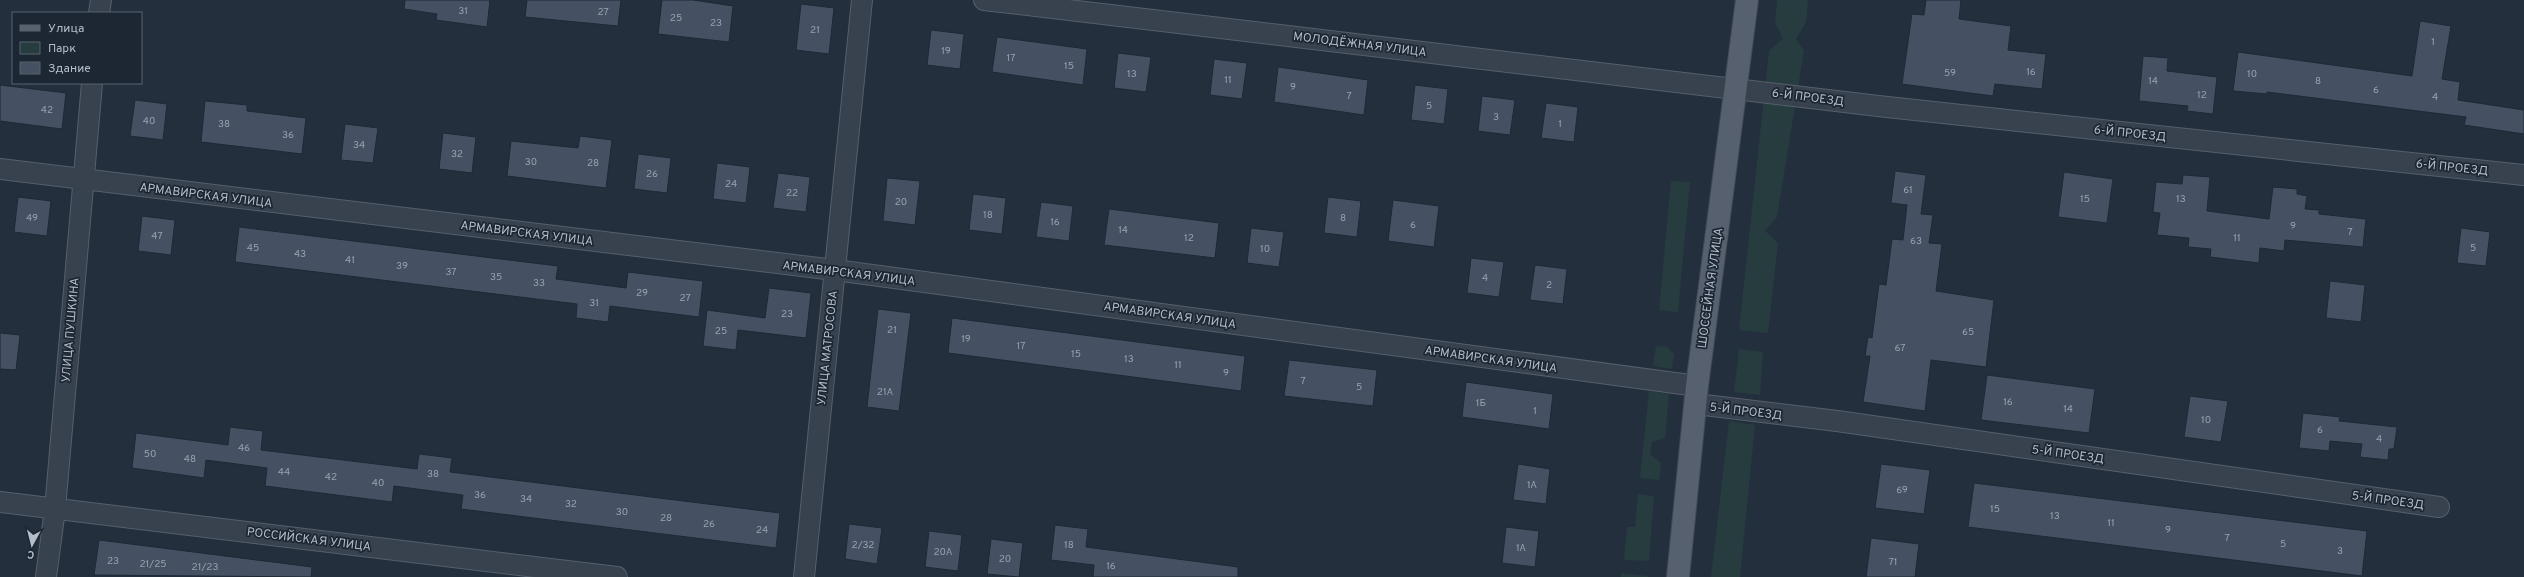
<svg xmlns="http://www.w3.org/2000/svg" width="2524" height="577" font-family="Overpass,sans-serif">
<rect width="100%" height="100%" fill="#242f3e"/>
<path fill="#263c3f" d="M1777,0H1808L1806,22L1796,39L1804,51L1777,217L1765,231L1778,243L1768,333L1739,330L1769,51L1783,38L1775,23Z
M1671,181L1690,182L1678,312L1659,310Z
M1656,346L1667,347L1674,354L1672,369L1653,366Z
M1739,349L1763,352L1760,395L1734,392Z
M1649,391L1669,394L1665,438L1652,442L1650,454L1661,463L1659,480L1640,478Z
M1729,421L1755,425L1740,577H1711Z
M1638,494L1654,496L1649,561L1624,560L1627,527H1635Z
M1621,573L1648,576V577H1621Z"/>
<path fill="#455162" stroke="#1f2835" d="M405,0H490L487,27L436,20L437,14L404,9Z
M527,0H621L618,26L525,17Z
M662,0H693L733,6L729,42L658,34Z
M1926,0H1961L1959,19L2011,26L2008,50L2046,54L2042,89L1995,84L1993,96L1902,84L1912,14L1924,15Z
M801,4L834,8L829,54L796,50Z
M2420,21L2451,26L2442,79L2460,82L2458,100L2524,110V134L2464,125L2466,117L2267,92V94L2233,91L2238,52L2412,76Z
M931,30L964,34L960,69L927,65Z
M997,37L1087,49L1083,85L992,72Z
M1118,53L1151,57L1146,92L1114,88Z
M2143,56L2168,58L2167,71L2217,77L2213,114L2187,111L2188,106L2139,101Z
M1214,59L1247,63L1242,99L1210,95Z
M1278,67L1368,80L1364,115L1274,102Z
M0,85L66,93L62,129L0,121Z
M1415,85L1448,89L1444,124L1411,120Z
M1482,96L1515,100L1510,135L1478,131Z
M135,100L167,104L163,140L130,136Z
M205,101L247,105V111L306,118L302,154L201,142Z
M1546,103L1578,107L1574,142L1541,138Z
M345,124L378,128L373,163L341,160Z
M443,133L476,137L472,173L439,169Z
M580,136L612,140L606,188L507,176L511,141L578,148Z
M638,154L671,158L667,193L634,189Z
M717,163L750,167L746,203L713,199Z
M1895,171L1926,175L1921,214L1933,215L1929,243L1942,244L1936,291L1994,300L1986,367L1931,360L1925,411L1863,402L1870,356H1865L1868,337L1872,338L1879,284L1886,285L1892,239L1903,240L1907,205L1891,203Z
M2064,172L2113,179L2107,223L2058,217Z
M778,173L810,177L806,212L773,208Z
M2183,175L2210,177L2207,211L2269,219L2273,187L2297,189V194L2307,196L2305,209L2319,210V214L2366,219L2363,247L2285,240L2284,251L2260,248L2259,263L2210,257L2211,249L2188,247L2189,238L2157,235L2160,213L2153,212L2156,182L2182,184Z
M887,178L920,181L915,225L883,221Z
M973,194L1006,198L1002,234L969,230Z
M18,197L51,201L47,236L14,232Z
M1328,197L1361,201L1357,237L1324,233Z
M1393,200L1439,206L1434,247L1388,241Z
M1041,202L1073,206L1069,241L1036,237Z
M1109,209L1219,223L1215,258L1104,245Z
M142,216L175,220L171,255L138,251Z
M239,227L558,266L556,279L626,288L628,272L703,281L699,317L610,306L608,322L576,318L577,304L235,262Z
M1251,228L1284,232L1279,267L1247,263Z
M2461,228L2490,232L2486,266L2457,263Z
M1471,258L1504,262L1499,297L1467,293Z
M1535,265L1567,269L1563,304L1530,300Z
M2330,281L2365,285L2361,322L2326,318Z
M769,288L811,293L806,338L738,330L736,350L703,346L707,310L765,318Z
M878,309L911,313L899,411L867,407Z
M952,318L1245,356L1241,391L948,353Z
M0,333L20,335L16,370L0,369Z
M1289,360L1377,370L1373,406L1284,396Z
M1987,375L2095,389L2089,433L1981,420Z
M1466,382L1553,394L1549,429L1462,417Z
M2190,396L2228,401L2221,442L2184,437Z
M2303,413L2340,417L2339,421L2397,427L2394,449H2389L2388,460L2360,457L2362,444L2330,441L2329,451L2299,448Z
M230,427L263,431L261,450L417,469L419,454L452,458L450,472L780,513L776,548L461,509L463,495L394,486L392,502L265,486L267,468L206,460L204,478L132,468L136,433L228,445Z
M1518,464L1550,469L1546,504L1513,500Z
M1881,464L1930,470L1924,514L1875,508Z
M1974,483L2367,531L2362,576L1968,527Z
M849,524L882,528L877,564L845,559Z
M1055,525L1088,529L1086,547L1238,567V577H1093L1094,565L1051,560Z
M1506,527L1539,531L1535,567L1502,563Z
M929,531L962,535L958,571L925,567Z
M1871,538L1919,544L1915,577H1866Z
M991,539L1023,543L1019,577L987,574Z
M99,540L312,567L311,577L94,575Z"/>
<g fill="none" stroke-linecap="round" stroke-linejoin="round">
<g stroke="#565f6c" stroke-width="22">
<path id="minor" d="M984,0L1887,107L2524,175
M99,13L101,0
M0,169L835,270L1697,386
M1696,404L1837,421L2439,507
M0,502L617,577
M46,577L55,509L92,83
M804,577L862,0"/>
</g>
<g stroke="#414a57" stroke-width="24">
<path id="major" d="M1678,577L1697,386L1747,0"/>
</g>
<use href="#minor" stroke="#38414e" stroke-width="20"/>
<use href="#major" stroke="#56606e" stroke-width="22"/>
</g>
<g text-anchor="middle" stroke-width="3.5" stroke-linejoin="round" paint-order="stroke">
<g font-size="10" fill="#98a1af">
<text x="463" y="14">31</text>
<text x="603" y="15">27</text>
<text x="676" y="21">25</text>
<text x="716" y="26">23</text>
<text x="815" y="33">21</text>
<text x="2433" y="45">1</text>
<text x="946" y="54">19</text>
<text x="1011" y="61">17</text>
<text x="1069" y="69">15</text>
<text x="2031" y="75">16</text>
<text x="1950" y="76">59</text>
<text x="1132" y="77">13</text>
<text x="2252" y="77">10</text>
<text x="1228" y="83">11</text>
<text x="2153" y="84">14</text>
<text x="2318" y="84">8</text>
<text x="1293" y="90">9</text>
<text x="2376" y="93">6</text>
<text x="2202" y="98">12</text>
<text x="1349" y="99">7</text>
<text x="2435" y="100">4</text>
<text x="1429" y="109">5</text>
<text x="47" y="113">42</text>
<text x="1496" y="120">3</text>
<text x="149" y="124">40</text>
<text x="224" y="127">38</text>
<text x="1560" y="127">1</text>
<text x="288" y="138">36</text>
<text x="359" y="148">34</text>
<text x="457" y="157">32</text>
<text x="531" y="165">30</text>
<text x="593" y="166">28</text>
<text x="652" y="177">26</text>
<text x="731" y="187">24</text>
<text x="1908" y="193">61</text>
<text x="792" y="196">22</text>
<text x="2085" y="202">15</text>
<text x="2181" y="202">13</text>
<text x="901" y="205">20</text>
<text x="988" y="218">18</text>
<text x="32" y="221">49</text>
<text x="1343" y="221">8</text>
<text x="1055" y="225">16</text>
<text x="1413" y="228">6</text>
<text x="2293" y="229">9</text>
<text x="1123" y="233">14</text>
<text x="2350" y="235">7</text>
<text x="157" y="239">47</text>
<text x="1189" y="241">12</text>
<text x="2237" y="241">11</text>
<text x="1916" y="244">63</text>
<text x="253" y="251">45</text>
<text x="2473" y="251">5</text>
<text x="1265" y="252">10</text>
<text x="300" y="257">43</text>
<text x="350" y="263">41</text>
<text x="402" y="269">39</text>
<text x="451" y="275">37</text>
<text x="496" y="280">35</text>
<text x="1485" y="281">4</text>
<text x="539" y="286">33</text>
<text x="1549" y="288">2</text>
<text x="642" y="296">29</text>
<text x="685" y="301">27</text>
<text x="594" y="306">31</text>
<text x="787" y="317">23</text>
<text x="892" y="333">21</text>
<text x="721" y="334">25</text>
<text x="1968" y="335">65</text>
<text x="966" y="342">19</text>
<text x="1021" y="349">17</text>
<text x="1900" y="351">67</text>
<text x="1076" y="357">15</text>
<text x="1129" y="362">13</text>
<text x="1178" y="368">11</text>
<text x="1226" y="376">9</text>
<text x="1303" y="384">7</text>
<text x="1359" y="390">5</text>
<text x="885" y="395">21А</text>
<text x="2008" y="405">16</text>
<text x="1481" y="406">1Б</text>
<text x="2068" y="412">14</text>
<text x="1535" y="414">1</text>
<text x="2206" y="423">10</text>
<text x="2320" y="433">6</text>
<text x="2379" y="442">4</text>
<text x="244" y="451">46</text>
<text x="150" y="457">50</text>
<text x="190" y="462">48</text>
<text x="284" y="475">44</text>
<text x="433" y="477">38</text>
<text x="331" y="480">42</text>
<text x="378" y="486">40</text>
<text x="1532" y="488">1А</text>
<text x="1902" y="493">69</text>
<text x="480" y="498">36</text>
<text x="526" y="502">34</text>
<text x="571" y="507">32</text>
<text x="1995" y="512">15</text>
<text x="622" y="515">30</text>
<text x="2055" y="519">13</text>
<text x="666" y="521">28</text>
<text x="2111" y="526">11</text>
<text x="709" y="527">26</text>
<text x="762" y="533">24</text>
<text x="2168" y="533">9</text>
<text x="2227" y="541">7</text>
<text x="2283" y="547">5</text>
<text x="863" y="548">2/32</text>
<text x="1069" y="548">18</text>
<text x="1521" y="551">1А</text>
<text x="2340" y="554">3</text>
<text x="943" y="555">20А</text>
<text x="1005" y="562">20</text>
<text x="113" y="564">23</text>
<text x="1893" y="565">71</text>
<text x="153" y="567">21/25</text>
<text x="1111" y="569">16</text>
<text x="205" y="570">21/23</text>
</g>
<g font-size="12" fill="#b4bcc9" stroke="#1d2633">
<text transform="translate(1360 44) rotate(7)" y="4">МОЛОДЁЖНАЯ УЛИЦА</text>
<text transform="translate(1808 97) rotate(7)" y="4">6-Й ПРОЕЗД</text>
<text transform="translate(2130 133) rotate(6)" y="4">6-Й ПРОЕЗД</text>
<text transform="translate(2452 167) rotate(6)" y="4">6-Й ПРОЕЗД</text>
<text transform="translate(206 195) rotate(7)" y="4">АРМАВИРСКАЯ УЛИЦА</text>
<text transform="translate(527 233) rotate(7)" y="4">АРМАВИРСКАЯ УЛИЦА</text>
<text transform="translate(849 273) rotate(7)" y="4">АРМАВИРСКАЯ УЛИЦА</text>
<text transform="translate(1710 288) rotate(-82)" y="4">ШОССЕЙНАЯ УЛИЦА</text>
<text transform="translate(1170 315) rotate(8)" y="4">АРМАВИРСКАЯ УЛИЦА</text>
<text transform="translate(70 330) rotate(-85)" y="4">УЛИЦА ПУШКИНА</text>
<text transform="translate(827 348) rotate(-84)" y="4">УЛИЦА МАТРОСОВА</text>
<text transform="translate(1491 359) rotate(8)" y="4">АРМАВИРСКАЯ УЛИЦА</text>
<text transform="translate(1746 411) rotate(7)" y="4">5-Й ПРОЕЗД</text>
<text transform="translate(2068 454) rotate(8)" y="4">5-Й ПРОЕЗД</text>
<text transform="translate(2388 500) rotate(8)" y="4">5-Й ПРОЕЗД</text>
<text transform="translate(309 539) rotate(7)" y="4">РОССИЙСКАЯ УЛИЦА</text>
</g>
</g>
<rect x="12" y="12" width="130" height="72" fill="#1d2633" stroke="#59626f"/>
<rect x="20" y="25" width="20" height="6" fill="#56606e" stroke="#59626f"/>
<text x="48" y="32" font-size="12" fill="#b4bcc9">Улица</text>
<rect x="20" y="42" width="20" height="12" fill="#263c3f" stroke="#59626f"/>
<text x="48" y="52" font-size="12" fill="#b4bcc9">Парк</text>
<rect x="20" y="62" width="20" height="12" fill="#455162" stroke="#59626f"/>
<text x="48" y="72" font-size="12" fill="#b4bcc9">Здание</text>
<g transform="translate(32 545) rotate(187)" stroke="#1d2633" stroke-width="3" paint-order="stroke">
<path d="M0-3L7 15L0 10L-7 15Z" fill="#b4bcc9"/>
<text y="-6" font-size="11" font-weight="bold" text-anchor="middle" fill="#b4bcc9">С</text>
</g>
</svg>
